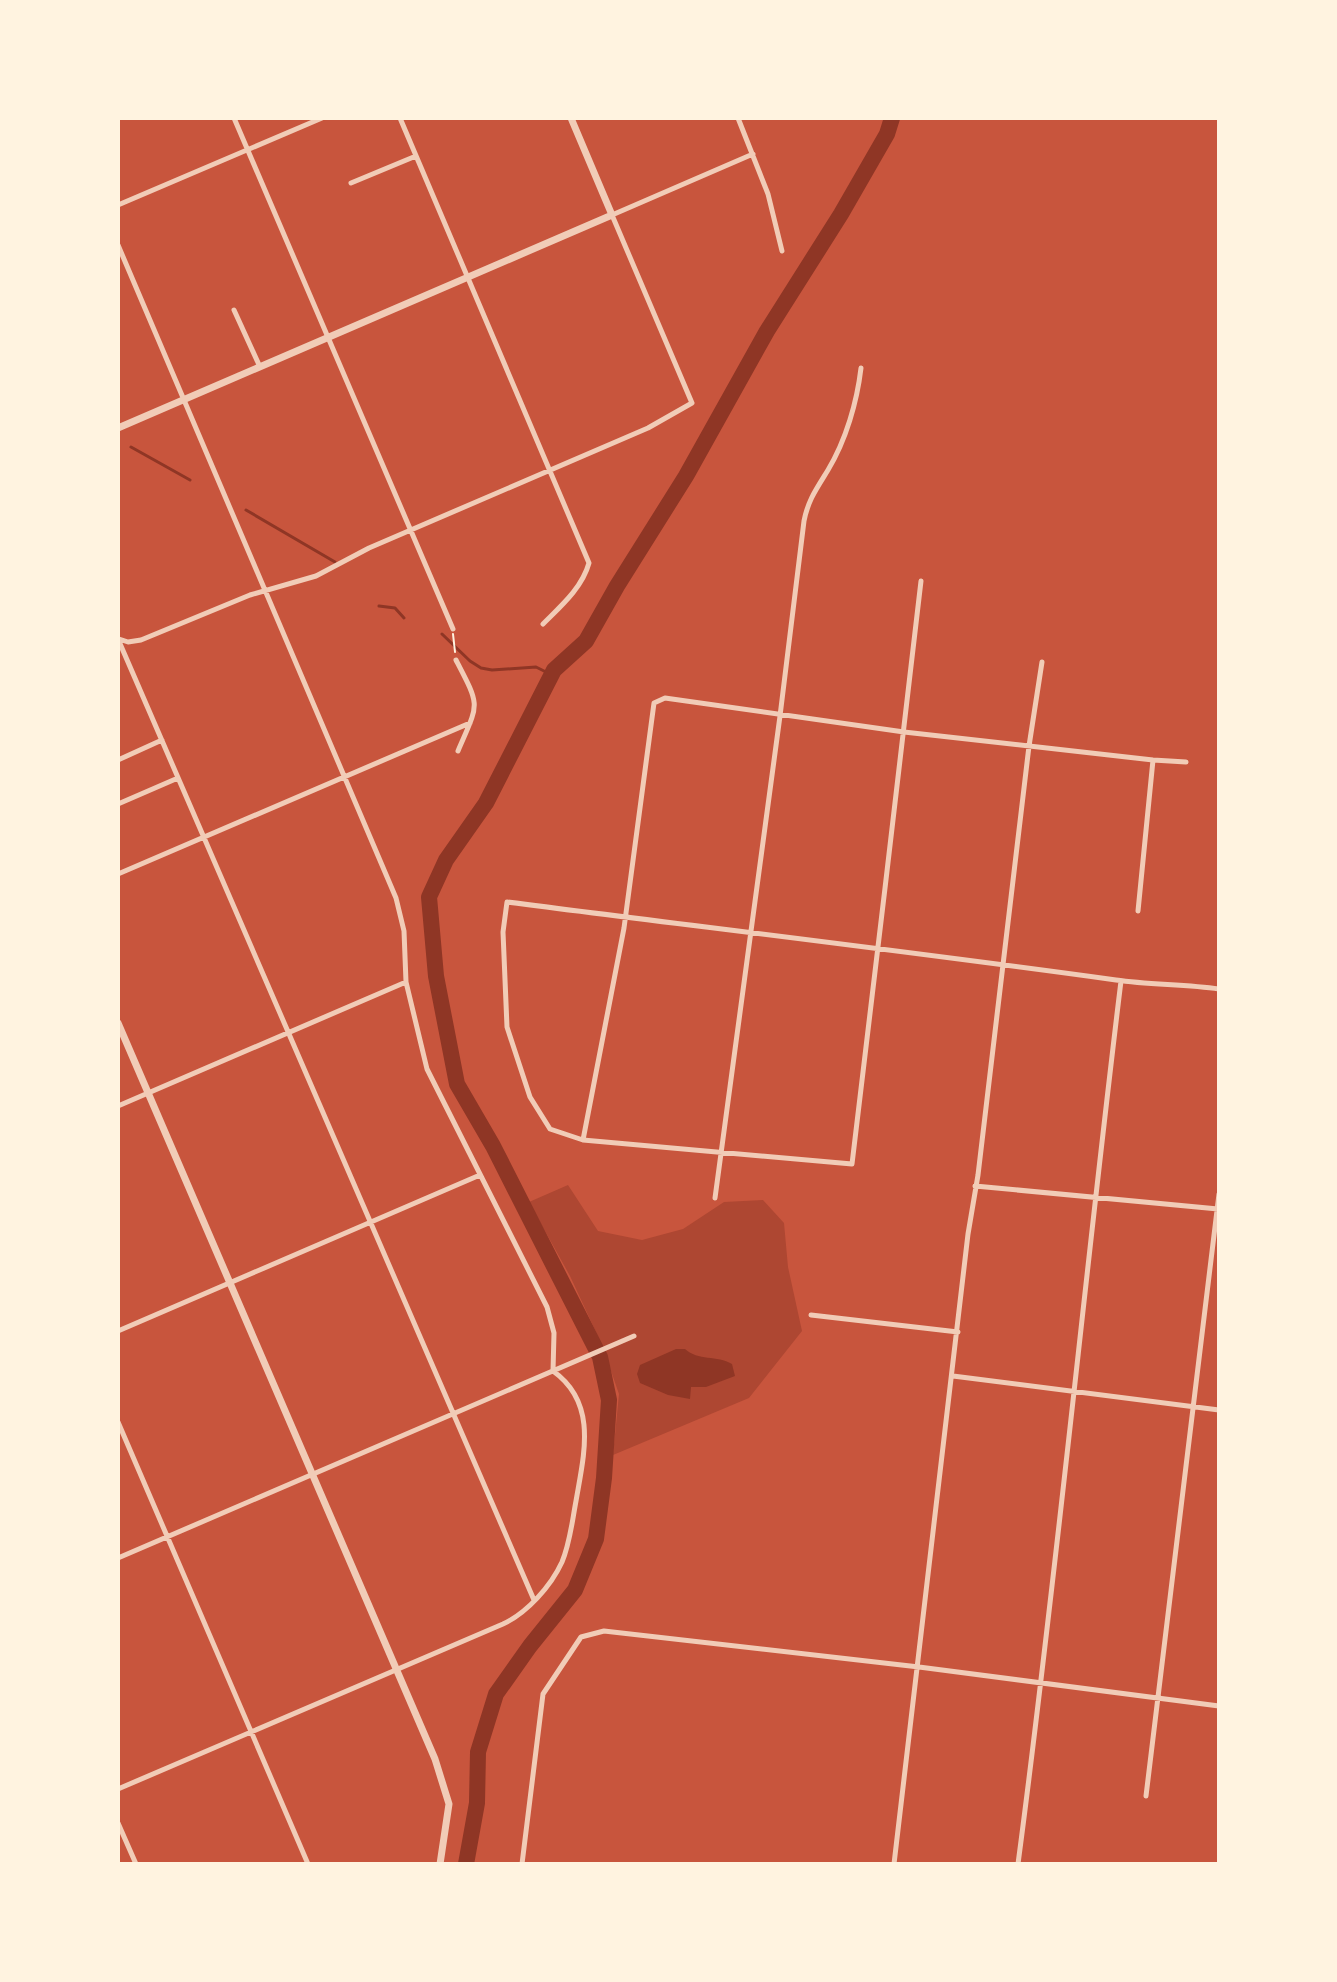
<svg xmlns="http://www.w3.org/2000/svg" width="1337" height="1982" font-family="'Roboto Condensed',sans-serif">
<rect width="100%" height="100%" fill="#c8553d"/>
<path fill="#ae4732" d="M568,1185L598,1231L642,1240L683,1229L724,1202L763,1200L784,1223L788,1267L802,1331L749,1398L613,1455L619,1394L602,1345L570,1276L529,1202Z"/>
<path fill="#8f3625" d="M676,1349H685C698,1361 717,1355 732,1364L735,1376L706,1387H691L690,1399L668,1395L640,1383L637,1374L640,1365Z"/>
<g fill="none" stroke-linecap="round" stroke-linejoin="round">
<path stroke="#8f3625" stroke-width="3" d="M131,447L190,480
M246,510L335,562
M379,606L395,608L404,618
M442,634L470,661L481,668L492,670L536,667L552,675"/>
<path stroke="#8f3625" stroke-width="16" d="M466,1864L477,1803L478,1752L496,1694L530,1646L575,1590L596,1539L604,1478L609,1400L600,1357L493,1146L457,1084L436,976L429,897L446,860L486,803L554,670L586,641L617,586L686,476L767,331L841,214L887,134L892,118"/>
<path stroke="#fff3e0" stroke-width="2" d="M453,634L455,652"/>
<path stroke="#f1ccb7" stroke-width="5" d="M234,118L453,629
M400,118L589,563C582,588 561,606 543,624
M738,118L768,194L782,251
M351,183L416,156
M118,205L322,118
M118,245L396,898L404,931L406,982L427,1069L547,1307L554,1333L553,1371C598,1403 584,1454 576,1501C572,1522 570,1543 562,1562C551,1586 527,1613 503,1624L118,1789
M234,310L260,367
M921,581C899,775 875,970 852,1164L583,1140L550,1129L530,1097L507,1027L503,932L507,902C710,928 913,952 1116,980C1150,985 1185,984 1219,989
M118,639L534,1600
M119,639L128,642L141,640L250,595L316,576L369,548L648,428L692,403L612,215L753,154
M456,660C481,708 479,702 458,751
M118,760L162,740
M118,804L178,778
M118,874L470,723
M1138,911L1153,760
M118,1106L406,982
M583,1140L624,928L654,703L665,698L904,732L1153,760L1186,762
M975,1186L1218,1209
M715,1198L780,716L804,521C808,500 817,488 828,470C846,440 857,402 861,368
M811,1315L958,1332
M118,1331L480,1175
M953,1376L1219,1410
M118,1422L308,1864
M118,1558L634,1336
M1146,1796L1219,1194
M118,1823L136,1864
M522,1864L543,1694L581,1637L604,1631L919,1667L1219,1706
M894,1864L968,1234L978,1175L1029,746L1042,662
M1018,1864C1057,1570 1085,1275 1121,981"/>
<path stroke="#f1ccb7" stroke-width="7" d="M118,428L612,215L571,118
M118,1023L435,1759L449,1804L440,1864"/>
</g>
<rect width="1337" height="1982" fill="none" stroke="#fff3e0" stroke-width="240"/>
</svg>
